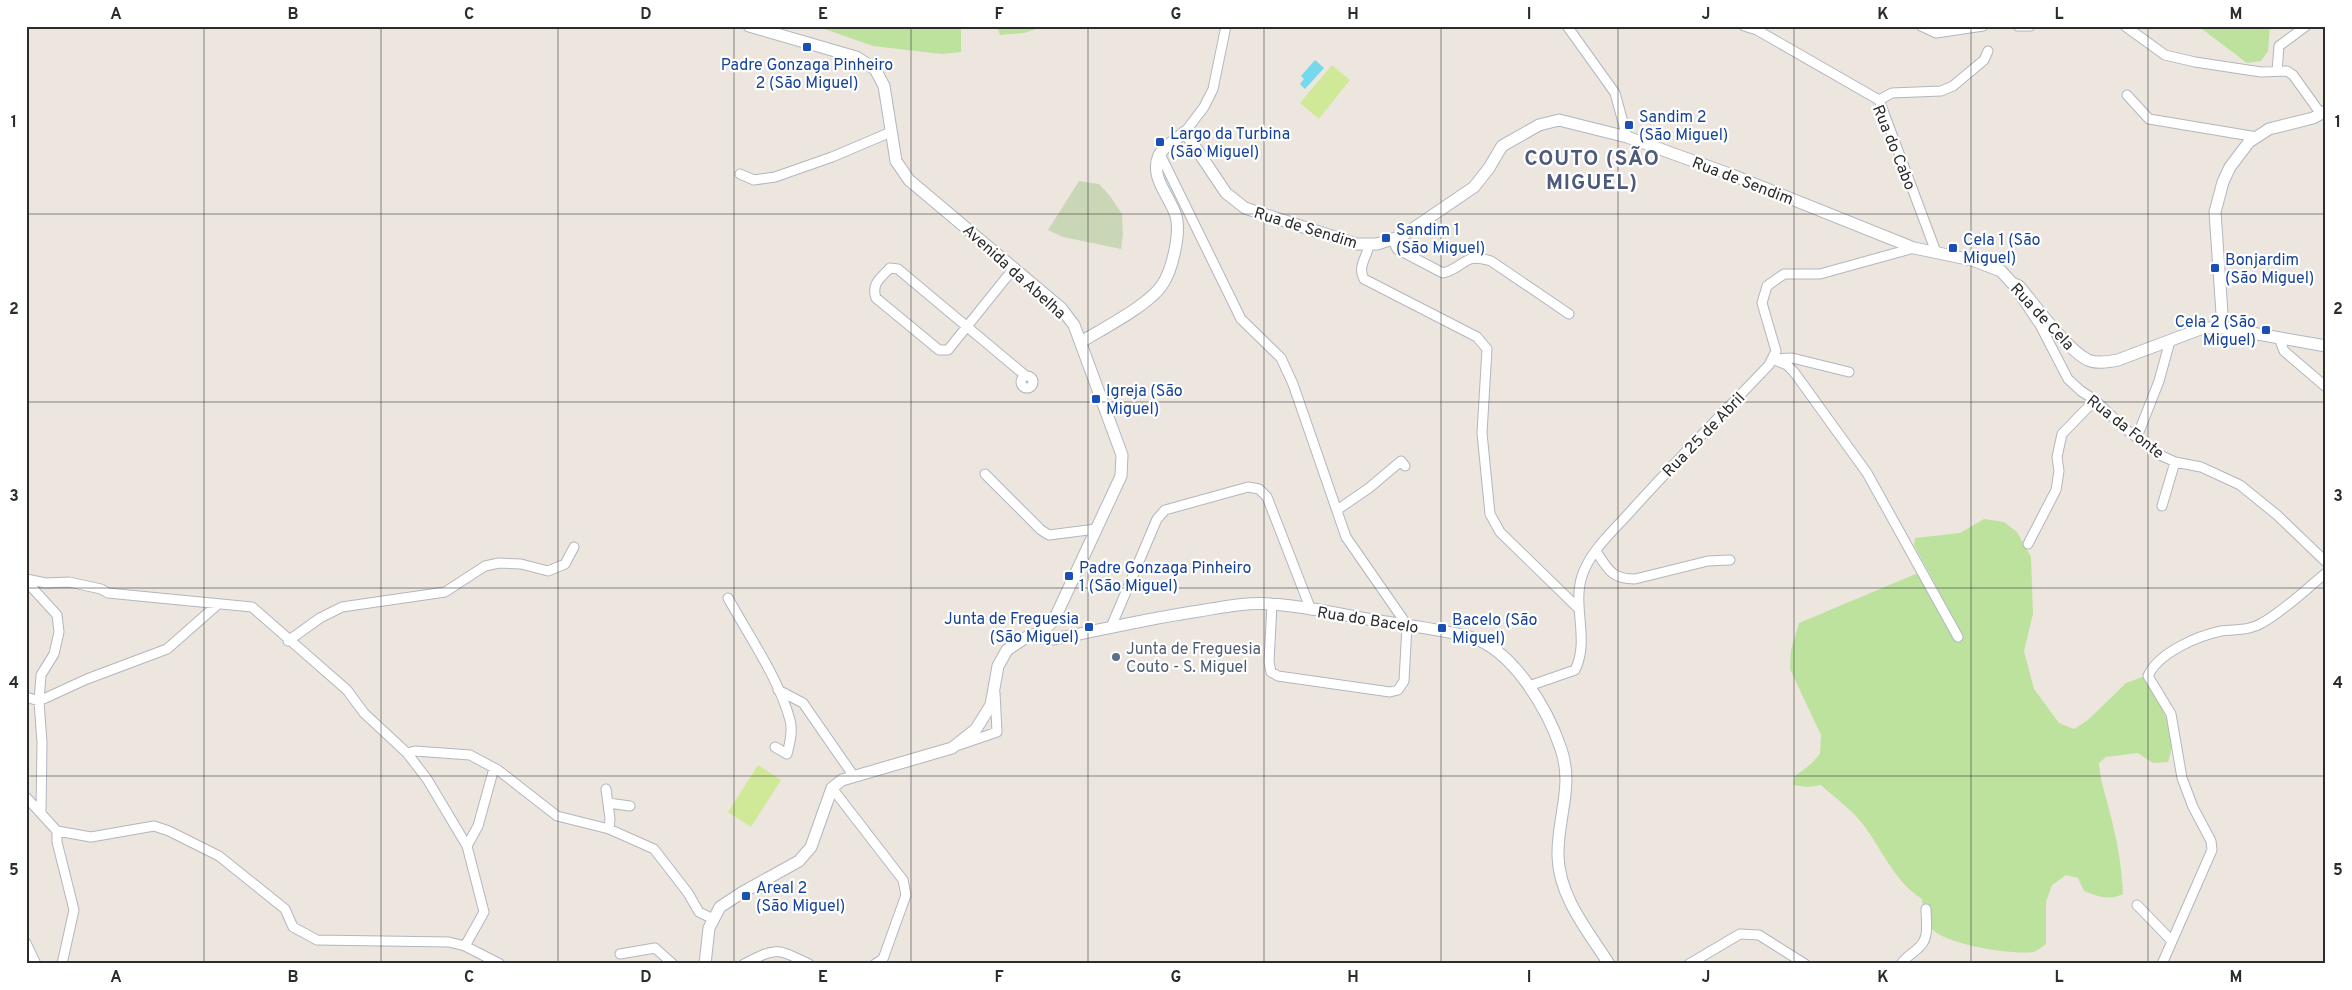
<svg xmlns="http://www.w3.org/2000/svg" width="2352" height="990" font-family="Overpass,sans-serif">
<rect width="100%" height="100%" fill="#ede6df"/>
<path fill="#bce29d" d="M816,26H961V52L942,54L873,46Z
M997,26H1046L1024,33L1000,35Z
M2198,26H2270L2268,51L2261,61L2247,63Z
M1984,519L2004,522L2017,532L2031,557L2033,614L2024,651L2034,689L2059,723L2074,729L2088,720L2126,683L2145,676C2159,701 2179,733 2168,762L2153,763L2138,753L2106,757L2099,763C2100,781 2106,796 2110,813C2117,840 2122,867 2123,894C2109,901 2097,896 2084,891L2078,878L2066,875L2052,885L2046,902V944C2042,947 2037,951 2033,952C2011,955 1951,945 1934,931C1926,924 1923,909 1922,899C1896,883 1883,852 1865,827C1854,811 1835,798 1821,785L1808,787L1793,785L1795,776L1811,764L1820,754L1821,735L1790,669L1791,650L1799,623L1918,573L1957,642L1963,636L1914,545L1915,538L1960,533Z"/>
<path fill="#cad7b6" d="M1079,181L1099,184L1110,196L1122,214L1123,235L1121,249L1063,237L1048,230Z"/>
<path fill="#cfe999" d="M1332,65L1350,80L1319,119L1300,103Z
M758,765L781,780L751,827L728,812Z"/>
<path fill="#75d9ed" d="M1315,60L1324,68L1305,89L1300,84L1304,79L1301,76Z"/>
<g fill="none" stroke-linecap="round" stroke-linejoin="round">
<g stroke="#b2b6bf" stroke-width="11">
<path id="street" d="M1567,26L1615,93L1627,137
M1744,26L1757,30L1879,100L1936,252
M1921,26L1936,33L1983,26
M2018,26H2030
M2125,26L2165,55L2195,62L2261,72L2287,71L2293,75L2321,114
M2277,71L2279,46L2306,26
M2127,95L2149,119L2257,137
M1879,100L1892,93L1941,91L1953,86L1984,60L1988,51
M1185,132L1204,107L1213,89L1226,26
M1160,154L1241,319L1281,358L1293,384L1346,537L1407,625L1404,681L1398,690L1390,692L1278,676L1271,672L1269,662L1272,604
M740,174L754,180L775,177L832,157L891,132
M1393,240L1397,249L1443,273C1466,267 1463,252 1491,261L1569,314
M1369,245C1367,257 1357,267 1364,279L1477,337L1487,349L1482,433L1490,514L1500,532L1579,609
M1014,268L948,350H939L876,298C871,283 881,278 890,268L898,269L1026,376
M2019,294L2040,325L2068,379L2081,391L2095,400L2123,427L2160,455L2175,462L2201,467L2240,485L2277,515L2326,562
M2279,338L2284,351L2326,387
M1772,359L1787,365L1794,372L1867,473L1958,637
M1774,359L1792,358L1849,372
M1021 382a6 6 0 1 1 12 0a6 6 0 1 1-12 0Z
M2137,437L2159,381L2170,341
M985,474L1041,530L1049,535L1096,529
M2162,506L2175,462
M1337,510L1369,488L1401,461L1405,466
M2028,544L2056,490L2059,471L2057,457L2062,434L2095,400
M1596,551C1608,569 1611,579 1635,579L1708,561L1730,560
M26,579L46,583L69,582L101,589L108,593L252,607L347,690L364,713L407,753L427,779L467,846L484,912L465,946
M26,581L57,615L59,632L54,654L41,675L39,701L42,743L41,812
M728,598C749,636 779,679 790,720C793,731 790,743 787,754L775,747
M1111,627L1157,519L1165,510L1248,487L1259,489L1267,497L1311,610
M288,641L320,618L342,607L445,592L485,566L499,563L521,564L548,571L565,564L574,547
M1529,686L1575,670C1590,640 1572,607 1582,576C1590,551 1613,531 1630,512C1675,462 1722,414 1769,365L1776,351L1762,303L1767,286L1784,274H1820L1914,248
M778,690L803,703L853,775
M26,697L39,701L87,679L167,649L217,605
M959,745L997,732L995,693
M407,753L415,751L470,755L498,770L557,816L609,829L654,849L688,893L699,912L713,919
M832,788L903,880L906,895L883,959L875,964
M606,789L610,819L609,829
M26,797L57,831L91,837L154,826L169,831L219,856L285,909L293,927L317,940L449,942L465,946L500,964
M608,803L630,806
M57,831V842L74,910L62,964
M467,846L478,826L494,768
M2137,905L2172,941
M26,943L36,964
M620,954L655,948L673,964
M744,964C777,947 776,948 809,964
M1689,964L1740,934L1759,935L1805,964
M1901,964C1907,955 1916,952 1922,944C1929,935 1926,920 1926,909
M2162,964L2212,850L2211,841L2193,807L2182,778L2171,714L2148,676C2158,653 2197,636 2221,631C2236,629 2249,631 2262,623C2284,611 2306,589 2326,573"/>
</g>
<g stroke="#b2b6bf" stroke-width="13">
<path id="secondary" d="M2223,328L2215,212L2223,182L2230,167L2249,142L2269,129L2313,118L2326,111
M1081,342C1102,329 1149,305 1162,285C1172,271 1181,233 1176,216C1170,196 1149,177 1159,155C1164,146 1177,139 1185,132L1226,193L1245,208L1356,244H1377L1402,236L1474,187L1489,168L1502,146L1539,125L1559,120L1627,137L1732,175L1914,248L1972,260L2001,271L2012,283L2019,286C2035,305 2067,350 2088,360C2097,364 2108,362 2118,360L2203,328H2223L2326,346
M1043,631L1053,639C1102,630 1150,618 1199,611C1223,607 1247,602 1271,604C1307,606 1343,615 1379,621C1409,626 1441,629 1470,637C1513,649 1548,710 1561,749C1574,787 1557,818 1558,856C1559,897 1588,931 1609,964
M705,964L709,928L720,907L743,892L799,861L811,847L832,788L842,780L952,748L976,729L991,705L998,666L1007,650L1025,638L1043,631L1054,620L1121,476L1122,455L1074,325L1061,308L909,180L896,161L884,86L875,69L856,57L749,26"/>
</g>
<use href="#street" stroke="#fff" stroke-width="9"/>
<use href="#secondary" stroke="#fff" stroke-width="11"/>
</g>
<path fill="none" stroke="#2c2c2c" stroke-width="1" stroke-opacity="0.55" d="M204,26V964M381,26V964M558,26V964M734,26V964M911,26V964M1088,26V964M1264,26V964M1441,26V964M1618,26V964M1794,26V964M1971,26V964M2148,26V964M26,214H2326M26,402H2326M26,588H2326M26,776H2326"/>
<g fill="#1a4fb4" stroke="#fff" stroke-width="2">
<rect x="802" y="42" width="10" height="10" rx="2.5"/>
<rect x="1624" y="120" width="10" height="10" rx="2.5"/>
<rect x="1155" y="137" width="10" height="10" rx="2.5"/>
<rect x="1381" y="233" width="10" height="10" rx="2.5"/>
<rect x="1948" y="243" width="10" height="10" rx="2.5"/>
<rect x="2210" y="263" width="10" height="10" rx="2.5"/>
<rect x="2261" y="325" width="10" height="10" rx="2.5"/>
<rect x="1091" y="394" width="10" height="10" rx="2.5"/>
<rect x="1064" y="571" width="10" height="10" rx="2.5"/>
<rect x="1084" y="622" width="10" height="10" rx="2.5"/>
<rect x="1437" y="623" width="10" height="10" rx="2.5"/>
<rect x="741" y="891" width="10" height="10" rx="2.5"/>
</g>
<circle fill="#5c6f8a" stroke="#fff" stroke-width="2" cx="1116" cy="657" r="5"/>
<g text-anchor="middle" stroke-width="4.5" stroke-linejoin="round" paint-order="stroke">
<g font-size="16" fill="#164399" stroke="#fff" text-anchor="start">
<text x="807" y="70" text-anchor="middle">Padre Gonzaga Pinheiro<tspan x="807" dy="18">2 (São Miguel)</tspan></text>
<text x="1639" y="122">Sandim 2<tspan x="1639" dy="18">(São Miguel)</tspan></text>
<text x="1170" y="139">Largo da Turbina<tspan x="1170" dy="18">(São Miguel)</tspan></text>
<text x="1396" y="235">Sandim 1<tspan x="1396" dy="18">(São Miguel)</tspan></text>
<text x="1963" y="245">Cela 1 (São<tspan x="1963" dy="18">Miguel)</tspan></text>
<text x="2225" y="265">Bonjardim<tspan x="2225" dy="18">(São Miguel)</tspan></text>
<text x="2256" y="327" text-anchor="end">Cela 2 (São<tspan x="2256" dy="18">Miguel)</tspan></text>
<text x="1106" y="396">Igreja (São<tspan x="1106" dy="18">Miguel)</tspan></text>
<text x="1079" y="573">Padre Gonzaga Pinheiro<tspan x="1079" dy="18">1 (São Miguel)</tspan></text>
<text x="1079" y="624" text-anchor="end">Junta de Freguesia<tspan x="1079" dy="18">(São Miguel)</tspan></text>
<text x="1452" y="625">Bacelo (São<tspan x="1452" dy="18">Miguel)</tspan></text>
<text x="756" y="893">Areal 2<tspan x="756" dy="18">(São Miguel)</tspan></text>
</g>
<g font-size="16" fill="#2c2c2c" stroke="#fff">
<text transform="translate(1895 147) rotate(68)" y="6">Rua do Cabo</text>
<text transform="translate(1743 180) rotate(21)" y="6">Rua de Sendim</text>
<text transform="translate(1306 227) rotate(17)" y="6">Rua de Sendim</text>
<text transform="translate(1015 271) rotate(42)" y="6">Avenida da Abelha</text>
<text transform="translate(2043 316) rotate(47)" y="6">Rua de Cela</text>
<text transform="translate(2126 426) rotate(38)" y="6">Rua da Fonte</text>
<text transform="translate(1703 434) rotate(-46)" y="6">Rua 25 de Abril</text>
<text transform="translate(1368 619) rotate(9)" y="6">Rua do Bacelo</text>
</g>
<g font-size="16" fill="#4e5e75" stroke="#fff" text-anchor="start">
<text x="1126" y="654">Junta de Freguesia<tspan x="1126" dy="18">Couto - S. Miguel</tspan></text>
</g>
<g font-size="21" font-weight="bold" letter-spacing="1" fill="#4d5a7c" stroke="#fff">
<text x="1592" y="165">COUTO (SÃO<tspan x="1592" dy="24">MIGUEL)</tspan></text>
</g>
</g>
<rect width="2352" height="990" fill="none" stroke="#ffffff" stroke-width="55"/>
<rect x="28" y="28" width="2296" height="934" fill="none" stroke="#2c2c2c" stroke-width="2"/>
<g font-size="16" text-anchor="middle" font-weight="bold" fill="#2c2c2c">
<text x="116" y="19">A</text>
<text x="293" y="19">B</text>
<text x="469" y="19">C</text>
<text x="646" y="19">D</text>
<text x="823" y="19">E</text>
<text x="999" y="19">F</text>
<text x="1176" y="19">G</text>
<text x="1353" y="19">H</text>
<text x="1529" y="19">I</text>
<text x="1706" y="19">J</text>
<text x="1883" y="19">K</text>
<text x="2059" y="19">L</text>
<text x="2236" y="19">M</text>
<text x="14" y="127">1</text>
<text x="2338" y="127">1</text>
<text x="14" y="314">2</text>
<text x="2338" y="314">2</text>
<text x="14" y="501">3</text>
<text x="2338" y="501">3</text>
<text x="14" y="688">4</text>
<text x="2338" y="688">4</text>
<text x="14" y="875">5</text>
<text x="2338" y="875">5</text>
<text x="116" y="982">A</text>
<text x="293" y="982">B</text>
<text x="469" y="982">C</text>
<text x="646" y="982">D</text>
<text x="823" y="982">E</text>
<text x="999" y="982">F</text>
<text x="1176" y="982">G</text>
<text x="1353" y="982">H</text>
<text x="1529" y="982">I</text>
<text x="1706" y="982">J</text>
<text x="1883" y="982">K</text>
<text x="2059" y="982">L</text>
<text x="2236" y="982">M</text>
</g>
</svg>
